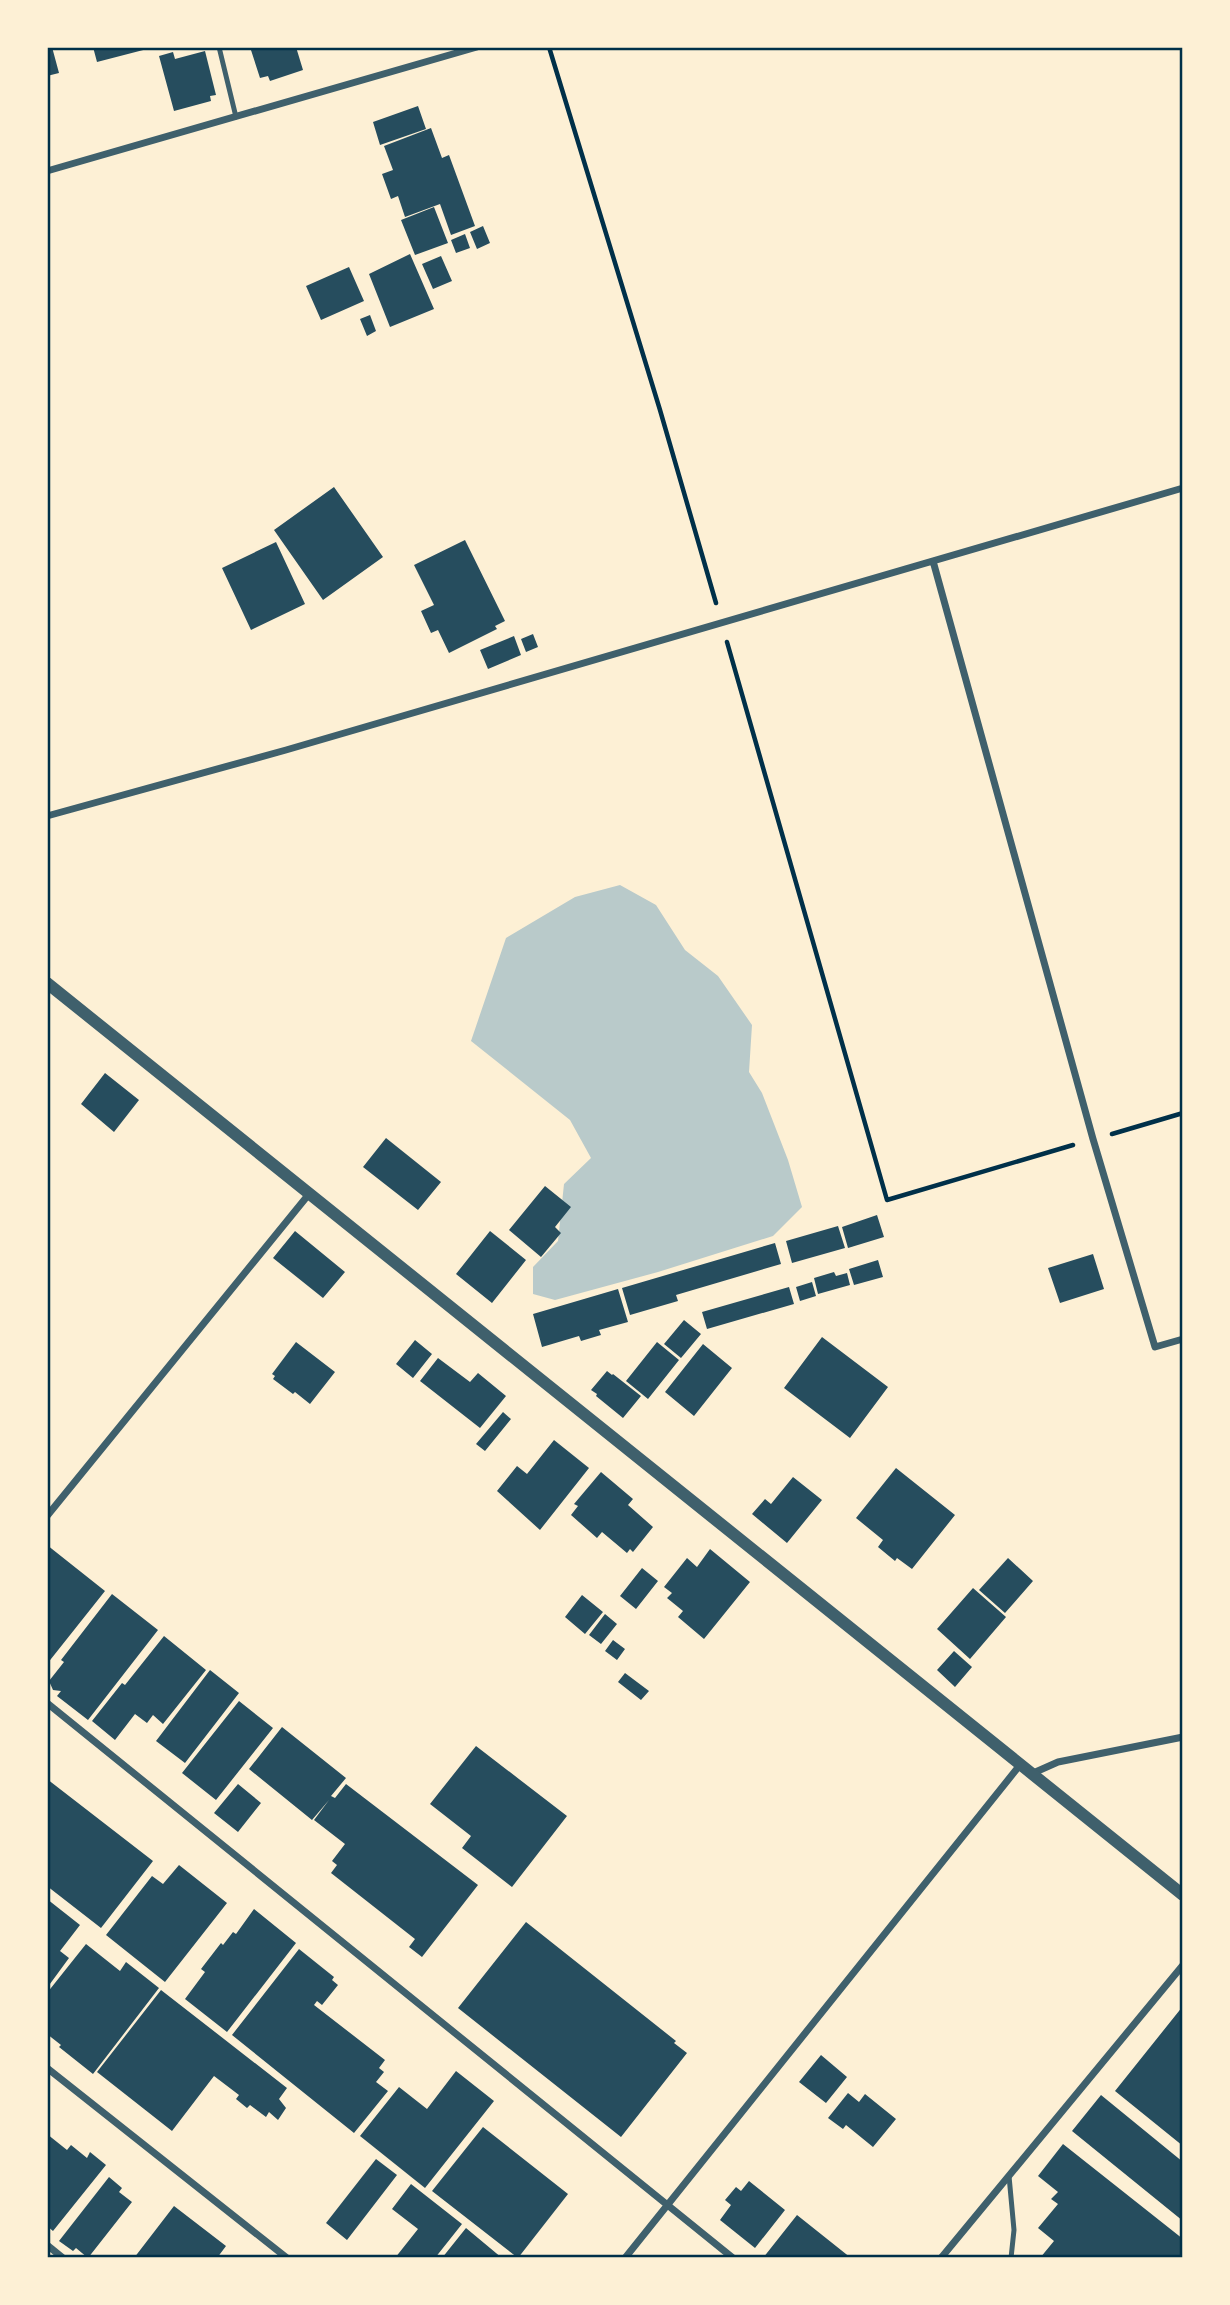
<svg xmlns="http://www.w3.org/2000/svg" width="1230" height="2305" font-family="Figtree,sans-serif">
<rect width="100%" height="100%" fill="#fdf0d5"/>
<path fill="#b9caca" d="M620,885L656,905L685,950L718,976L752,1025L749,1072L762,1093L788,1160L802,1207L773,1236L658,1272L555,1300L533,1294V1267L558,1241L564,1184L591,1158L570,1120L471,1041L506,938L575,897Z"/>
<path fill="#264d5e" d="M47,47H52L59,73L47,76Z
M93,47H151V48L97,62Z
M250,47H296L303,70L270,81L268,76L260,78Z
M205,51L216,95L210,96L211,101L174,111L159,56L173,52L175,59Z
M418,106L426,129L380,145L373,122Z
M431,128L442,158L449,155L475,226L451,235L440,204L405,217L398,196L391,199L382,174L393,170L384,146Z
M434,207L448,243L415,255L401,220Z
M483,226L490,243L477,249L470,232Z
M465,234L470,248L456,253L451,240Z
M410,254L434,309L390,327L369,274Z
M441,256L452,281L433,289L422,264Z
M349,267L364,301L321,320L306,286Z
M370,315L376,331L367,336L360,319Z
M334,487L383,557L323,600L274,530Z
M465,540L505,621L495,626L497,629L449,653L438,630L431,633L421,611L434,605L414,565Z
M276,542L305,604L251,630L222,568Z
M533,634L538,647L526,652L521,639Z
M514,636L521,655L488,669L480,650Z
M105,1073L139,1100L114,1132L81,1104Z
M386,1138L441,1182L418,1210L363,1167Z
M545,1186L571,1207L555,1227L561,1233L541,1257L509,1230Z
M877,1215L884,1237L848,1248L842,1227Z
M838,1226L845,1248L792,1263L786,1241Z
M295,1231L345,1272L323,1298L273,1258Z
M490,1231L526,1260L492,1303L456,1274Z
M775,1243L781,1264L676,1295L678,1301L630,1315L622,1288Z
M1093,1254L1104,1289L1060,1303L1048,1268Z
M878,1260L883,1277L854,1285L849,1269Z
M834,1272L836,1276L847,1273L850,1285L818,1294L814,1278Z
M812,1282L816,1296L800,1301L796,1287Z
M789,1287L794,1304L707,1329L702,1312Z
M618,1289L628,1322L599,1330L601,1335L581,1341L579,1336L542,1347L533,1314Z
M684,1320L701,1334L681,1358L664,1344Z
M822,1337L888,1387L850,1438L784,1388Z
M415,1340L432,1354L413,1378L396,1364Z
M296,1342L335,1372L310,1404L295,1392L293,1394L273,1379L275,1376L272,1374Z
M657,1342L679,1360L648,1399L626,1381Z
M703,1344L732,1368L694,1416L665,1392Z
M438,1358L470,1382L478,1373L506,1396L480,1428L420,1381Z
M607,1371L612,1375L613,1374L641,1396L623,1418L596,1396L597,1394L591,1390Z
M503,1412L511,1419L485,1451L476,1444Z
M554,1440L589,1468L540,1530L497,1491L517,1466L527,1474Z
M896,1468L955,1515L912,1569L897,1558L895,1561L878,1547L883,1540L856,1518Z
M601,1472L633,1499L628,1505L653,1527L633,1552L630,1549L627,1553L602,1532L597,1538L571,1515L578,1506L574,1504Z
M793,1477L822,1500L787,1543L752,1514L765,1499L771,1504Z
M47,1545L105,1591L47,1664Z
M710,1549L750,1582L704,1639L678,1617L683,1611L667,1598L672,1593L664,1587L687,1558L697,1567Z
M1008,1558L1033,1581L1005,1613L979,1590Z
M642,1568L658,1581L636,1609L620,1596Z
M973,1588L1006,1617L970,1659L937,1629Z
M112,1594L158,1630L88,1720L57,1696L61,1691L53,1690L49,1681L64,1662L61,1660Z
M582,1595L603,1612L585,1634L565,1617Z
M605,1614L617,1624L601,1644L589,1635Z
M164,1636L206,1670L163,1724L153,1715L147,1723L135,1714L115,1740L92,1721L122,1683L125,1685Z
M613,1640L625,1649L617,1660L605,1651Z
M954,1651L972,1667L955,1687L937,1670Z
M210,1670L239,1693L185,1763L156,1741Z
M625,1673L649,1691L641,1700L618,1682Z
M239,1701L273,1728L216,1800L182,1773Z
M282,1727L346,1778L331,1796L335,1798L346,1784L478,1885L422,1957L409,1947L415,1939L331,1873L337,1865L332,1861L345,1844L314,1820L329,1800L312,1820L249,1769Z
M476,1746L567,1816L512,1887L462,1848L471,1836L430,1804Z
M47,1779L153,1861L101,1928L47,1886Z
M238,1784L261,1803L238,1832L214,1813Z
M179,1865L227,1903L165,1982L106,1935L152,1876L163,1884Z
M47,1899L80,1925L60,1951L69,1958L47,1988Z
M254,1909L296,1943L227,2032L185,1999L205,1972L201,1969L221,1943L223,1945L233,1932L236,1934Z
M526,1922L676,2041L674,2043L687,2053L621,2137L458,2008Z
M86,1944L120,1971L126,1962L159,1988L93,2074L59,2047L61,2045L47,2034V1993Z
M299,1949L334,1977L332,1980L338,1985L322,2005L317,2001L314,2005L385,2060L379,2068L384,2072L376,2082L388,2091L354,2133L232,2035Z
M161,1990L287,2088L279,2099L286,2108L278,2120L269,2112L266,2117L250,2105L247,2108L236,2099L239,2095L214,2076L172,2131L97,2072Z
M1183,2006V2146L1115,2091Z
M821,2055L847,2077L826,2103L799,2082Z
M456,2071L494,2101L425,2188L360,2136L399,2087L427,2109Z
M848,2093L859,2102L865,2094L896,2119L873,2147L846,2125L843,2129L828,2118Z
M1101,2095L1183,2162V2221L1072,2131Z
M483,2127L568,2194L518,2258L432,2191Z
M47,2134L67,2150L71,2145L87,2158L90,2152L106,2165L53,2231L47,2226Z
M1063,2144L1183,2239V2258H1040L1054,2241L1038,2228L1058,2204L1051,2199L1058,2192L1038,2176Z
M376,2159L397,2175L347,2240L326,2223Z
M109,2177L122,2188L119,2192L132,2202L88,2258L76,2248L73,2251L59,2241Z
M749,2181L785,2210L755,2248L720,2220L731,2205L725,2200L736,2187L741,2191Z
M411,2184L462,2224L435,2258H395L418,2229L392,2209Z
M174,2206L226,2246L217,2258H134Z
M797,2215L851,2258H763Z
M466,2228L502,2258H442Z"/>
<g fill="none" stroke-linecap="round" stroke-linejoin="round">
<path stroke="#003049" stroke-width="4.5" d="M549,47L660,410L716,603
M727,642L887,1200L1073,1145
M1112,1134L1183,1113"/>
<path stroke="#3f606c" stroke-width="5" d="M219,47L236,117
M1009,2176L1014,2230L1011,2258"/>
<path stroke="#3f606c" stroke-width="7" d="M47,171L477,47
M933,561L1093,1139L1155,1347L1183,1339
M47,816L286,750L1183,488
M47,1516L309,1194
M47,1703L733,2258
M1031,1774L1058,1762L1183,1737
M47,2068L287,2258
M47,2245L63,2258
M625,2258L1020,1765
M941,2258L1183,1965"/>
<path stroke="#3f606c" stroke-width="12" d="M47,983L1183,1895"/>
</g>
<rect width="1230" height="2305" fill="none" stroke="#fdf0d5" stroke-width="98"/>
<rect x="49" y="49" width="1132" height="2207" fill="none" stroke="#003049" stroke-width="2.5"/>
</svg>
